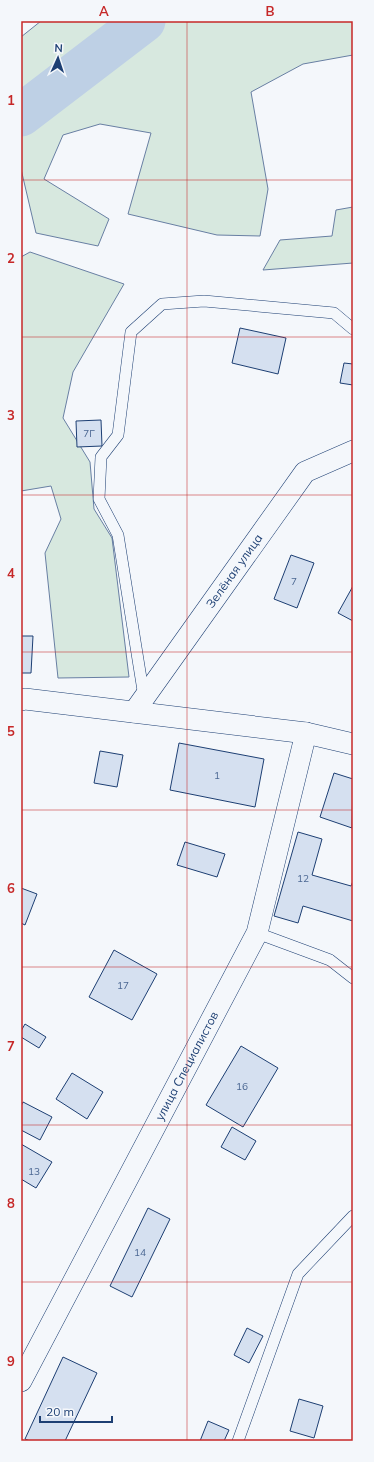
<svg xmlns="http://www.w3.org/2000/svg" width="374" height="1462" viewBox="0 0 374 1462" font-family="Mulish,sans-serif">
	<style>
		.green { fill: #d7e8df; stroke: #687fa3 }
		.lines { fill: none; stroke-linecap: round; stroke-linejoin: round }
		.river { stroke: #bed0e5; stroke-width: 43 }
		.building { fill: #d5e0f0; stroke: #1d3f73 }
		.service-casing { stroke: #1d3f73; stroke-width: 12 }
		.minor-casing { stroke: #1d3f73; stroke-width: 22 }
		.service { stroke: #f4f7fb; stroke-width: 11 }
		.minor { stroke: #f4f7fb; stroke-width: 21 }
		.grid { fill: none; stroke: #c62828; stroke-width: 1; stroke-opacity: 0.55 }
		.labels { text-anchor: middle; stroke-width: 3; stroke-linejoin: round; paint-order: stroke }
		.number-label { font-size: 10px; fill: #4b6792 }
		.street-label { font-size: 12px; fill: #1d3f73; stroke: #f4f7fb }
		.neatline { fill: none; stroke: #c62828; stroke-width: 1.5 }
		.grid-label { font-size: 13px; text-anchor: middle; font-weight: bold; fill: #c62828 }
	</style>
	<rect width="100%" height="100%" fill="#f4f7fb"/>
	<g class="green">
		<polygon points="41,21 353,21 353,55 303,64 251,92 268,189 260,236 217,235 128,214 151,133 100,124 63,135 44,179 109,219 98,246 36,233 21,169 21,37"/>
		<polygon points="353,207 353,263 263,270 280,240 332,236 336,210"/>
		<polygon points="30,252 124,284 73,372 63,418 90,462 94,509 112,538 129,677 58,678 45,553 61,519 51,486 21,491 21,257"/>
	</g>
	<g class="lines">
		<polyline class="river" points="21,115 144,21"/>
	</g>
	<g class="building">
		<polygon points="240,328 286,338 278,374 232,363"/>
		<polygon points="344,363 353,364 353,385 340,383"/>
		<polygon points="101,420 102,446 77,447 76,421"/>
		<polygon points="291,555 314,563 297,608 274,599"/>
		<polygon points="353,586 353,621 338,613"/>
		<polygon points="21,636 33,636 31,673 21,673"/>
		<polygon points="179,743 264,759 255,807 170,790"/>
		<polygon points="100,751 123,755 117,787 94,783"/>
		<polygon points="334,773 353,779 352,828 320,817"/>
		<polygon points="298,832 322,839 312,875 351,886 353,881 353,921 303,906 298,923 274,916"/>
		<polygon points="185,842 225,854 217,877 177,865"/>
		<polygon points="21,888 37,894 25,925 21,923"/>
		<polygon points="114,950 157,974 132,1020 89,997"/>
		<polygon points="25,1024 46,1037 39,1048 21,1037 21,1031"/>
		<polygon points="241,1046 278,1068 243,1127 206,1105"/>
		<polygon points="72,1073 103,1092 87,1119 56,1099"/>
		<polygon points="23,1102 52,1117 40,1140 21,1130 21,1106"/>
		<polygon points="232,1127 256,1141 245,1160 221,1147"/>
		<polygon points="21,1144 52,1162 36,1188 21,1179"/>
		<polygon points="148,1208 170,1219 132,1297 110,1286"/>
		<polygon points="247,1328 263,1336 249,1363 234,1355"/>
		<polygon points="63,1357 97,1373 65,1441 30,1441 25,1439"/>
		<polygon points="299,1399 323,1406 314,1438 290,1431"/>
		<polygon points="208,1421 229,1430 224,1441 200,1441"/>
	</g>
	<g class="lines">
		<g class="service-casing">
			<g id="service">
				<polyline points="144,697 118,535 99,499 101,457 118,435 131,332 162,304 204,301 334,313 353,329"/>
				<polyline points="257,933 330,960 353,978"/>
				<polyline points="238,1441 298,1274 353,1216"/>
			</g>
		</g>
		<g class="minor-casing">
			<g id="minor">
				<polyline points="21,700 25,699 306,733 353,744"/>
				<path id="s1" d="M 134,712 L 305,472 L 353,451"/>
				<path id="s2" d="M 21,1381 L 257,933 L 306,733"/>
			</g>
		</g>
		<use href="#service" class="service"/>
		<use href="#minor" class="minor"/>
	</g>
	<path class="grid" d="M 187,21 L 187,1441M 21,180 L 353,180M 21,337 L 353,337M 21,495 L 353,495M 21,652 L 353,652M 21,810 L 353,810M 21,967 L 353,967M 21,1125 L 353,1125M 21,1282 L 353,1282"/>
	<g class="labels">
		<g class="number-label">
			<text x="89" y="437">7Г</text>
			<text x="294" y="585">7</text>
			<text x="217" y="779">1</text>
			<text x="303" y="882">12</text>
			<text x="123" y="989">17</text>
			<text x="242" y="1090">16</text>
			<text x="34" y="1175">13</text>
			<text x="140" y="1256">14</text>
		</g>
		<g class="street-label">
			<text dy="4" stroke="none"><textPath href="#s1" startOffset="173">Зелёная улица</textPath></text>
			<text dy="4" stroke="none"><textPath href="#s2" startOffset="356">улица Специалистов</textPath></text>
		</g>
	</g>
	<rect width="374" height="1462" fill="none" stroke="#f4f7fb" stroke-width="44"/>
	<g transform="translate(58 58) rotate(3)" stroke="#f4f7fb" stroke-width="3" paint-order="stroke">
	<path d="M0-3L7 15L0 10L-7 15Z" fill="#1d3f73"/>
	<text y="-6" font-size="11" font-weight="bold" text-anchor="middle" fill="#1d3f73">N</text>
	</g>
	<path d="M40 1416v6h72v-6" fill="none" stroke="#1d3f73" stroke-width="2"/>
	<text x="46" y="1416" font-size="12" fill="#1d3f73" stroke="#f4f7fb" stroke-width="3" paint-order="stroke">20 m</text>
	<rect x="22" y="22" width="330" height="1418" class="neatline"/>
	<g class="grid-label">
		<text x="104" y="16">A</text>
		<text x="270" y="16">B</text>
		<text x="11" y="105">1</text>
		<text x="11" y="263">2</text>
		<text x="11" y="420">3</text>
		<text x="11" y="578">4</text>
		<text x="11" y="736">5</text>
		<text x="11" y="893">6</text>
		<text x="11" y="1051">7</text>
		<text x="11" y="1208">8</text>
		<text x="11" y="1366">9</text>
	</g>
</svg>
